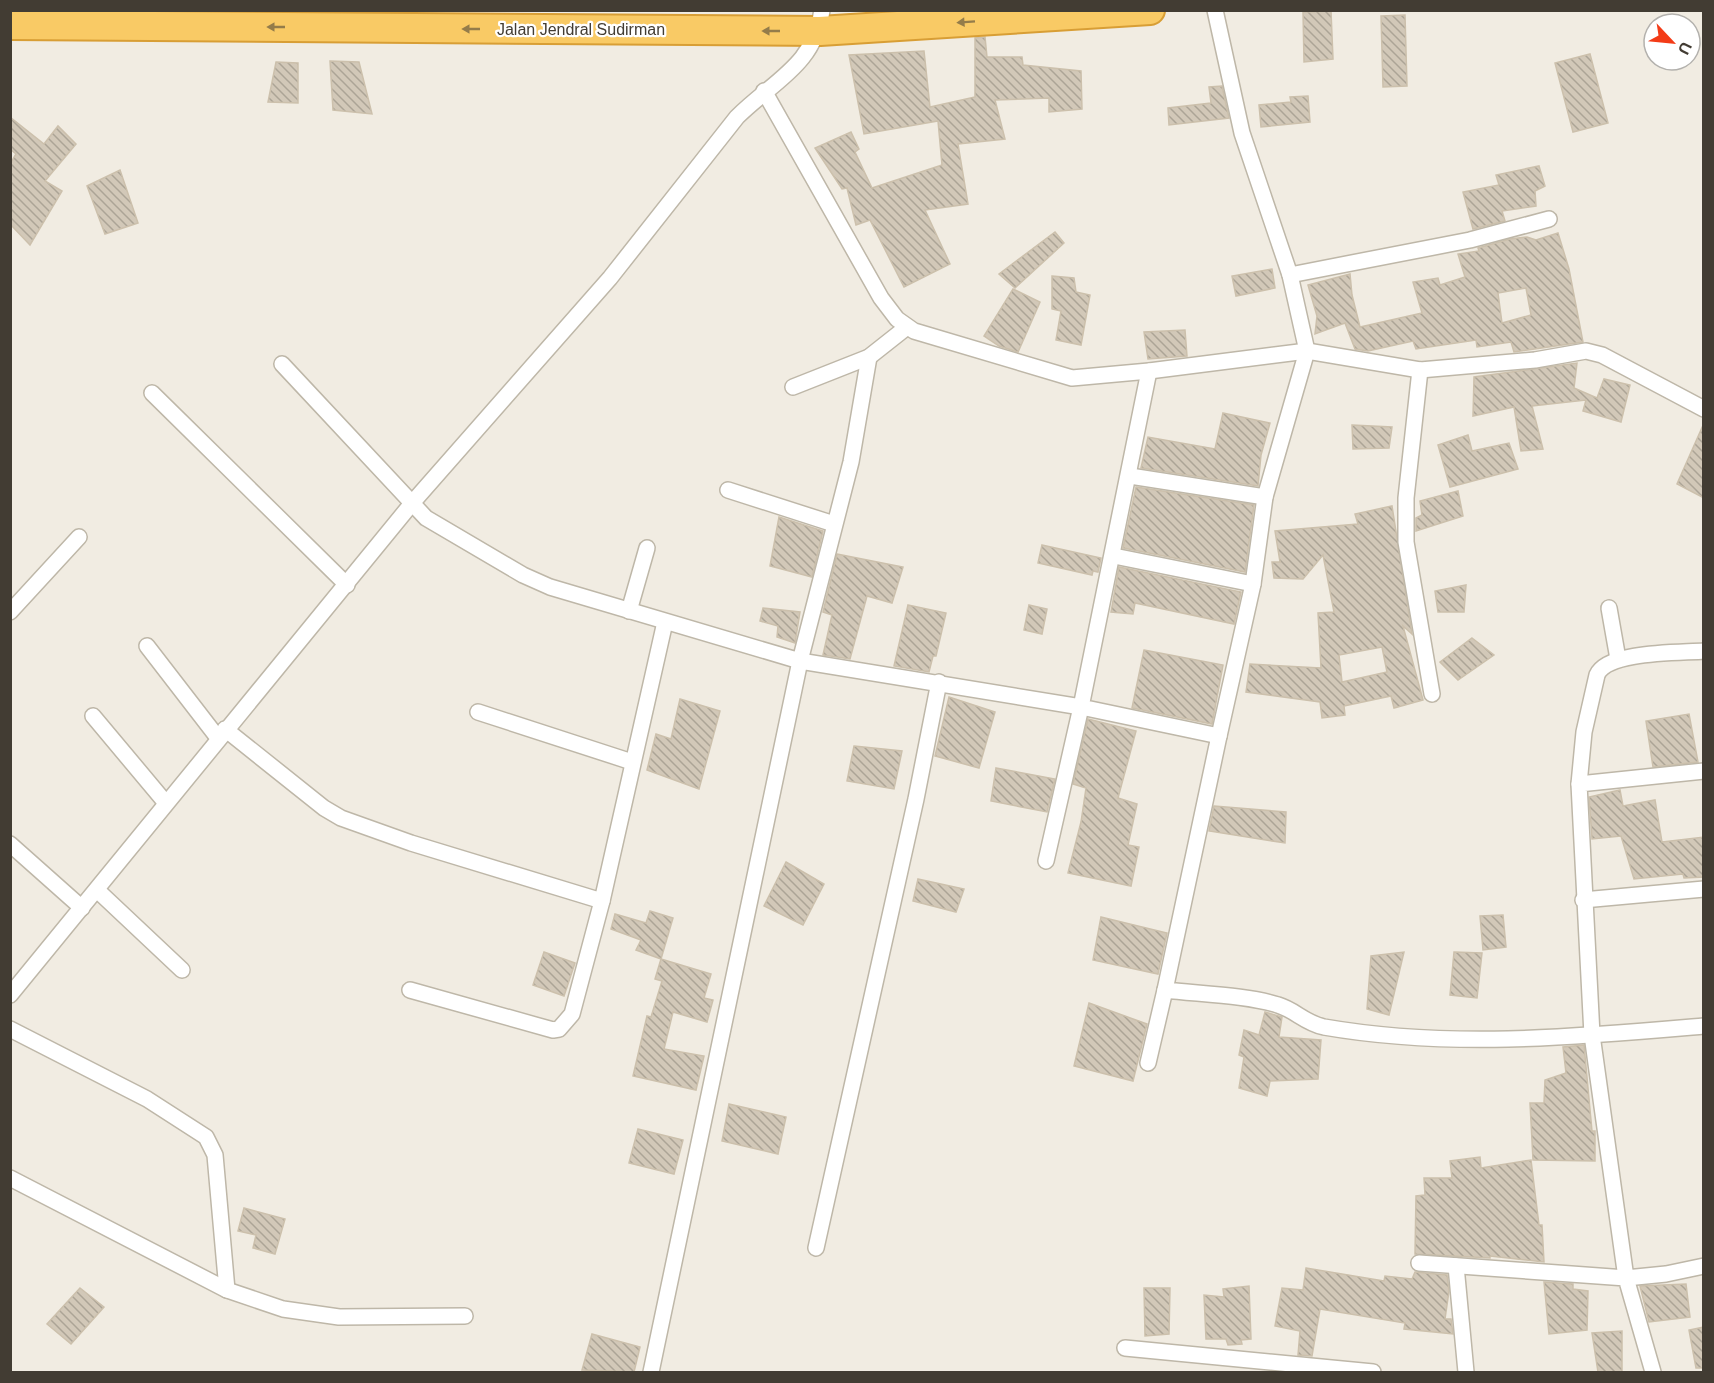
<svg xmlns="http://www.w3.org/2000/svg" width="1714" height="1383" viewBox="0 0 1714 1383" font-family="Helvetica,sans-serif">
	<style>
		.building { fill: url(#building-back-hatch); stroke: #ccc0ac; stroke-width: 1.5; fill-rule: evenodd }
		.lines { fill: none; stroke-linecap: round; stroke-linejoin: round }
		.street-casing { stroke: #beb7a8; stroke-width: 18 }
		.highway-casing { stroke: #d89e35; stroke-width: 32 }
		.street { stroke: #fff; stroke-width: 15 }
		.highway { stroke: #f9ca65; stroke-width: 28 }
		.oneway { fill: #947c4a }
		.labels { text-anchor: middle; stroke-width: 4.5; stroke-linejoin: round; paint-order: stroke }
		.street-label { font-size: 16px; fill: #423c33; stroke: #fff }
	</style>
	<defs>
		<pattern id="building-back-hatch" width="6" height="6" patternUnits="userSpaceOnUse" patternTransform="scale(1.5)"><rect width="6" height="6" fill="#d2c8b8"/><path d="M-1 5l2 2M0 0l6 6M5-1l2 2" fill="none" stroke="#aca496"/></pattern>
	</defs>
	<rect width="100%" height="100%" fill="#f1ece2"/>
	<g class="building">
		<polygon points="1331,11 1333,59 1304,62 1303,12"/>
		<polygon points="1405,15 1407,86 1383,87 1381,16"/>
		<polygon points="985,37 987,57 1022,57 1023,65 1081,71 1082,109 1049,112 1049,98 995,100 1005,139 958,144 968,204 925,210 950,264 904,287 870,220 856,225 847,188 842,189 815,148 851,132 859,149 855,152 872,188 942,165 938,121 864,134 849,55 924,51 930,107 975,97 975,38"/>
		<polygon points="1590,54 1608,123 1573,132 1555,63"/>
		<polygon points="330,61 359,62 372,114 333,110"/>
		<polygon points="276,62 298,63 298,103 268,102"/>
		<polygon points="1222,86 1229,118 1169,125 1168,108 1211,103 1209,87"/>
		<polygon points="1308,96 1310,122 1261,127 1259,105 1291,102 1290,97"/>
		<polygon points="10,117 44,144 58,126 76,144 45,181 62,191 30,245 10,224 10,164 16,154 10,149"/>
		<polygon points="1539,166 1545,186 1535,191 1536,206 1502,211 1505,221 1473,229 1463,192 1499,185 1496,175"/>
		<polygon points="120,170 138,223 105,234 87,186"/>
		<polygon points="1055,232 1064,243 1015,288 999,274"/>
		<path d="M 1558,233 L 1569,269 L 1583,342 L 1514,352 L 1511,342 L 1477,347 L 1476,340 L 1416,349 L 1413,341 L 1368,351 L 1355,349 L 1345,323 L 1315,334 L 1317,316 L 1308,285 L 1350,274 L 1352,295 L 1360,327 L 1422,313 L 1413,282 L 1438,278 L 1440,285 L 1465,277 L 1458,254 L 1479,251 L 1478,248 L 1510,239 L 1527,237 L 1536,240 ZM 1526,288 L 1531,315 L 1502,323 L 1498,293 Z"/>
		<polygon points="1272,269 1275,288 1236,296 1232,276"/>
		<polygon points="1052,276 1074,278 1076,292 1090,295 1081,345 1056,340 1061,311 1052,309"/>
		<polygon points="1013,289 1040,302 1018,352 999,346 984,336"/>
		<polygon points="1185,330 1187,356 1148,359 1144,332"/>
		<polygon points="1577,363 1574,388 1597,398 1604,379 1630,385 1621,422 1583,411 1586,400 1532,406 1543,449 1521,451 1514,407 1473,416 1474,377"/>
		<polygon points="1223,413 1270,423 1261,455 1258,486 1141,468 1148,437 1215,449"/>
		<polygon points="1704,423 1704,498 1677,484"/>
		<polygon points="1352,425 1392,427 1389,448 1353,449"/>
		<polygon points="1468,435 1472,451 1509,443 1518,469 1450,487 1438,445"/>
		<polygon points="1136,487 1254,505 1245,572 1123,548"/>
		<polygon points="1458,491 1463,516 1416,531 1416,518 1422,515 1420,501"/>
		<path d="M 1392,506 L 1412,634 L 1403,626 L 1423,700 L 1394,708 L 1391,696 L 1344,706 L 1345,715 L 1322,718 L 1320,702 L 1246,692 L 1250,664 L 1321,668 L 1318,613 L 1334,612 L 1323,555 L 1303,579 L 1274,578 L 1272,562 L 1280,562 L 1275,531 L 1358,524 L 1355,514 ZM 1382,647 L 1387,672 L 1342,682 L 1339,655 Z"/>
		<polygon points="779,517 823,531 812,577 770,566"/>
		<polygon points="1042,545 1101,558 1098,572 1093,571 1092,575 1038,563"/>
		<polygon points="837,554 903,567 892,603 867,596 850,659 823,655 832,615 823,612"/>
		<polygon points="1119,567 1241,592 1234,624 1135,603 1133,614 1111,612"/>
		<polygon points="1466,585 1464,612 1438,612 1435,591"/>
		<polygon points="908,605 946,613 936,656 933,656 929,672 894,666"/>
		<polygon points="1029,605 1047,609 1042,634 1024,630"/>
		<polygon points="763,608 800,612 795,643 777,637 778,626 760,621"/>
		<polygon points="1472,638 1494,655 1458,680 1440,662"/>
		<polygon points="1144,650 1223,665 1212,724 1132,708"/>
		<polygon points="949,697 995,712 979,768 935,756"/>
		<polygon points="680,699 720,711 699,789 647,770 656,734 671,739"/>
		<polygon points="1689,714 1698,762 1653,767 1646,721"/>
		<polygon points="1088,719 1136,731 1118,798 1137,804 1128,845 1139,847 1131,886 1068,873 1081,822 1086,788 1073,784"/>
		<polygon points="854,746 902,751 894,789 847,781"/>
		<polygon points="996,768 1055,779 1047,812 991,801"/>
		<polygon points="1620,790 1623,806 1655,800 1662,842 1704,837 1704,877 1684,878 1683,874 1634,879 1621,836 1592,839 1589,797"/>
		<polygon points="1214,806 1286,812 1285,843 1209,831"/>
		<polygon points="786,862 824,884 803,925 764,906"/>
		<polygon points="918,879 964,889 956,912 913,901"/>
		<polygon points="650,911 673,918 661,959 636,950 641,940 611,929 615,914 646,923"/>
		<polygon points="1503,915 1506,947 1483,950 1480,916"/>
		<polygon points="1101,917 1167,933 1158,974 1093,960"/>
		<polygon points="544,952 575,963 564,996 533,985"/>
		<polygon points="1404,952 1389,1015 1367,1009 1371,956"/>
		<polygon points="1454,952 1482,953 1477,998 1450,995"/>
		<polygon points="661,959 711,974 704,998 713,1000 707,1022 673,1012 664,1049 704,1056 696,1090 633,1076 647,1016 651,1017 662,981 655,979"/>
		<polygon points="1089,1003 1147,1024 1133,1081 1074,1066"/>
		<polygon points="1265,1012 1282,1017 1279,1037 1321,1040 1318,1079 1270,1081 1267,1096 1239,1088 1244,1057 1239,1055 1244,1030 1259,1035"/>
		<polygon points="1584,1045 1592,1131 1595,1131 1595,1161 1533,1160 1530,1103 1544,1103 1545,1080 1566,1073 1563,1047"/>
		<polygon points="729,1104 786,1117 778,1154 722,1141"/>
		<polygon points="638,1129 683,1140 674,1174 629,1163"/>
		<polygon points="1480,1157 1481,1168 1531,1160 1539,1225 1542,1225 1544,1262 1490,1256 1490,1258 1415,1254 1416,1196 1425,1195 1424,1178 1452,1178 1450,1161"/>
		<polygon points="244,1208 285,1219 275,1254 253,1248 256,1235 238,1231"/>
		<polygon points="1306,1268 1384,1281 1385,1276 1412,1279 1415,1272 1447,1275 1449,1291 1445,1319 1451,1319 1453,1334 1404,1329 1405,1323 1320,1309 1312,1356 1298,1355 1300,1331 1275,1326 1282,1288 1303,1290"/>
		<polygon points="1544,1282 1573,1284 1573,1289 1588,1291 1587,1330 1549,1334"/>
		<polygon points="1686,1284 1690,1317 1649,1322 1640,1286"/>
		<polygon points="1249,1286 1251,1339 1241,1340 1242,1344 1228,1345 1226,1339 1206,1339 1204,1295 1224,1297 1223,1289"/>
		<polygon points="80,1288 104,1307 71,1344 47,1324"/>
		<polygon points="1144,1288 1170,1288 1169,1334 1145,1336"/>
		<polygon points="1704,1327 1704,1368 1696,1368 1689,1330"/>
		<polygon points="1622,1331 1622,1372 1598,1372 1592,1333"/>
		<polygon points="592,1334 640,1347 634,1372 582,1370"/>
	</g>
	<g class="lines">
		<g class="street-casing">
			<g id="street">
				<polyline points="1215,10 1242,133 1290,275 1307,351 1265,497 1253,584 1219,736"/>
				<polyline points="764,91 881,298 897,319 914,331 1072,378 1149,371 1307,351 1420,370 1535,360 1586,351 1602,355 1704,409"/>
				<polyline points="1290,275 1470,240 1549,219"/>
				<polyline points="282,364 426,518 523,575 550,587 800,661 851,462 869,357"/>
				<polyline points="1420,370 1406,498 1406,542 1432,694"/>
				<path d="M 1149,371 L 1081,707 L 1219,736 L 1165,990 C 1198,994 1247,995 1278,1005 C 1295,1010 1305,1023 1324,1027 C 1451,1049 1577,1037 1704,1026"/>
				<polyline points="793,387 869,357 907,327"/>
				<polyline points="152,393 347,585"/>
				<polyline points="1130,476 1265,497"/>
				<polyline points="728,490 834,524"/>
				<polyline points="1114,556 1253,584"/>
				<polyline points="1609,608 1618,659"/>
				<polyline points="629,611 647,548"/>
				<polyline points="10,612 79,537"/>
				<polyline points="147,646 218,738"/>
				<polyline points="478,712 632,762"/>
				<polyline points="93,716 165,802"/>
				<polyline points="225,729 324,808 341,818 411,843 602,901 665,622"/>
				<polyline points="1704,771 1579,784 1592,1035 1626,1278 1666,1274 1704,1266"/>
				<path d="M 1579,784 L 1584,732 L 1597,675 C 1607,651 1680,653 1704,651"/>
				<polyline points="10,844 82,908"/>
				<polyline points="97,890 182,970"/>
				<polyline points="1583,900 1704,889"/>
				<polyline points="410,990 553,1030 559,1029 572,1014 602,901"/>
				<path d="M 10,995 L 413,502 L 610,278 L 737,117 C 773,81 815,65 822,10"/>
				<polyline points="10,1029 147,1099 206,1137 215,1155 227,1290"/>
				<polyline points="1148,1063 1165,990"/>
				<polyline points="10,1178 227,1290 283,1309 339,1317 465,1316"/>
				<polyline points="816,1248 916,799 939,682"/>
				<polyline points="1419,1263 1626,1278 1653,1372"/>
				<polyline points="1456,1266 1466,1372"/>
				<polyline points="1125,1348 1373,1372"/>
				<polyline points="651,1372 800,661 1081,707 1046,861"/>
			</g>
		</g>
		<g class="highway-casing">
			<polyline id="highway" points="10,25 820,31 1150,10"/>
		</g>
		<use href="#street" class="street"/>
		<use href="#highway" class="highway"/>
	</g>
	<defs><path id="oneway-solid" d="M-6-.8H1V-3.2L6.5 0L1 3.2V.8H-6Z" transform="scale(1.5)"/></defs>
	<g class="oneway">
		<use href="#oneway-solid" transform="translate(966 22) rotate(176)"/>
		<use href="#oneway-solid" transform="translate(276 27) rotate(-180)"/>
		<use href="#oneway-solid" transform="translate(471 29) rotate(-180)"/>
		<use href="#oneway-solid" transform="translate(771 31) rotate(-180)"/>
	</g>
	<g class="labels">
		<g class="street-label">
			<text x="581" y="35">Jalan Jendral Sudirman</text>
		</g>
	</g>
	<rect width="1714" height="1383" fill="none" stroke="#423c33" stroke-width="24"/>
	<g transform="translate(1672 42) rotate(116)"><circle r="28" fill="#ffffff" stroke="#b3b1ad" stroke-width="1.5"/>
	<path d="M0-4.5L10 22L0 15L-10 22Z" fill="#f33b17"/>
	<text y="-9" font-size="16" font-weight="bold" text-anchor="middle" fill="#423c33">U</text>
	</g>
</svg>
